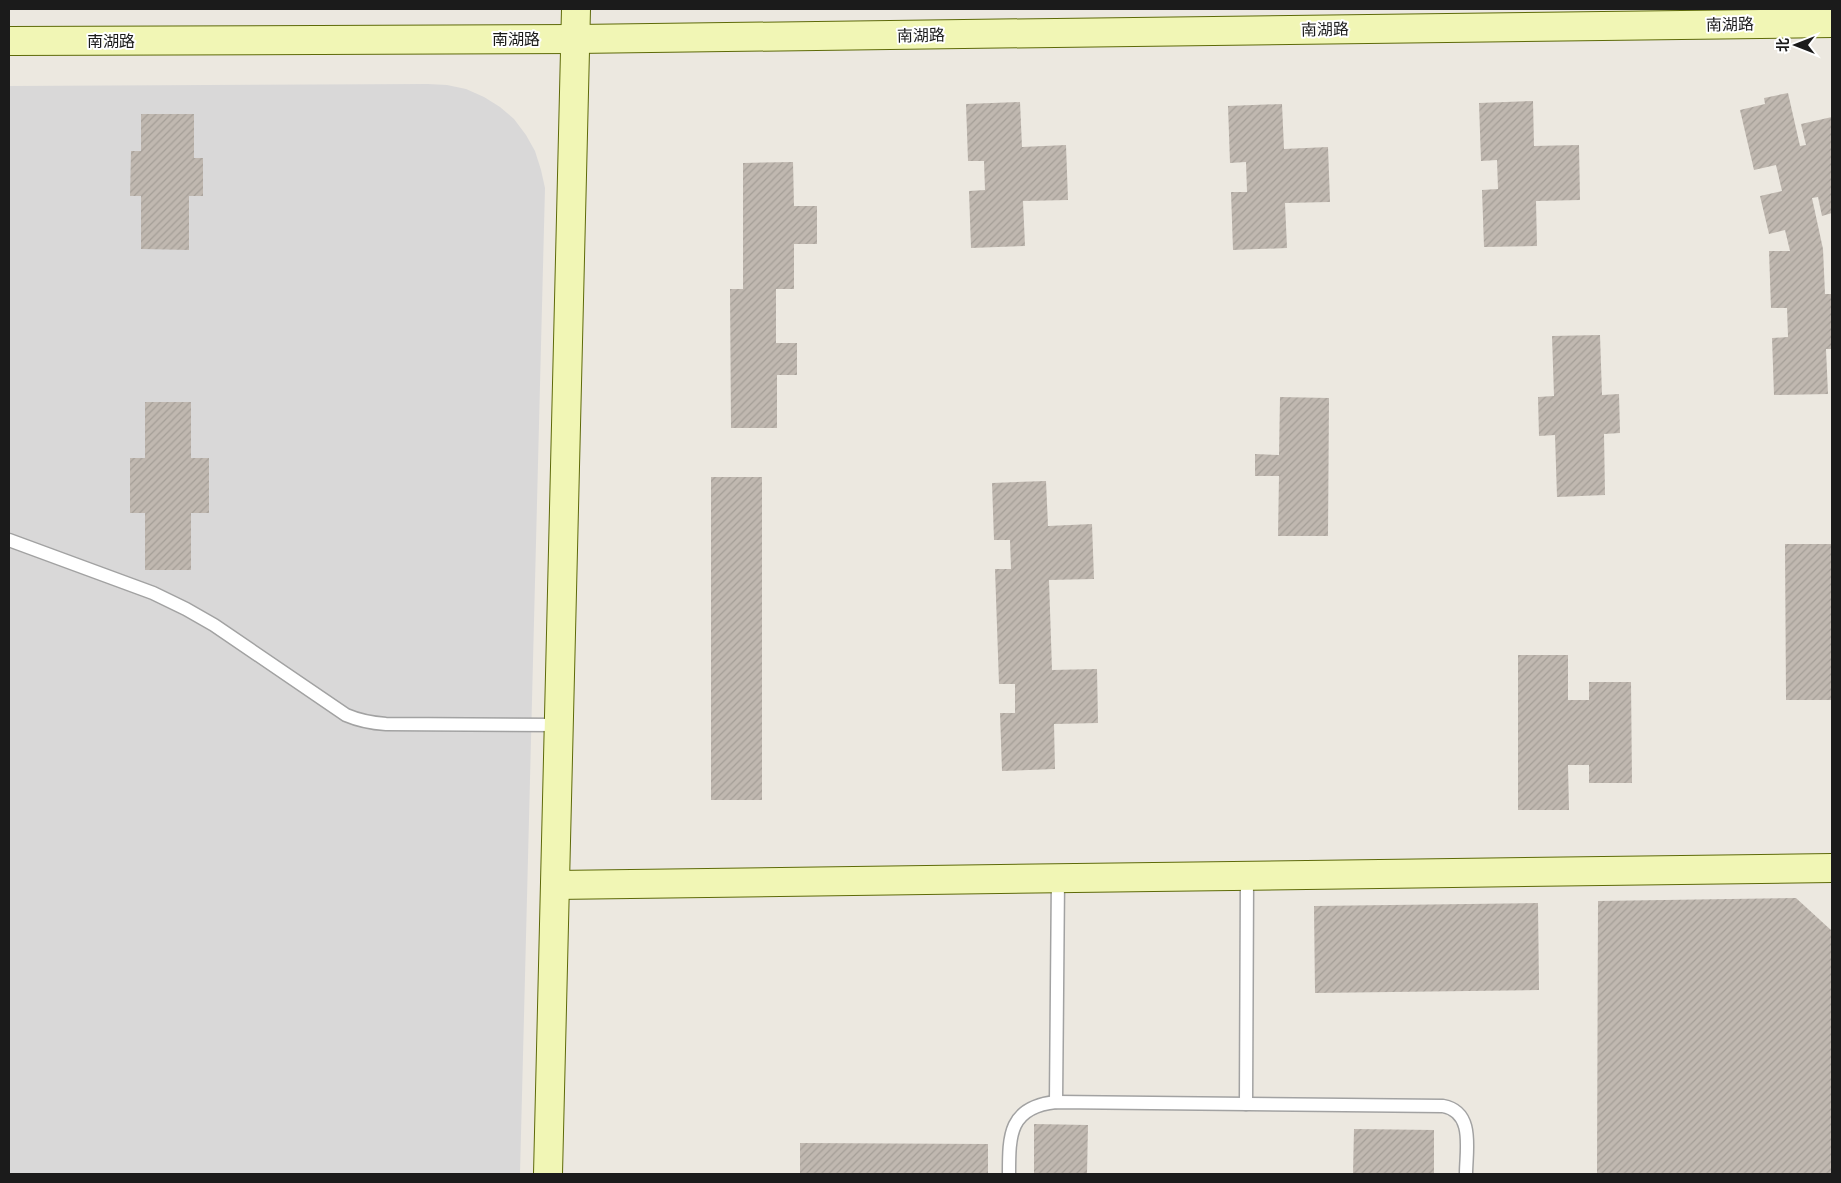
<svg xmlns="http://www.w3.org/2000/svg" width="1841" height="1183" viewBox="0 0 1841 1183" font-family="Overpass,'Noto Sans SC',sans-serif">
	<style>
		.residential { fill: #d9d8d8 }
		.building { fill: url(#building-hatch) }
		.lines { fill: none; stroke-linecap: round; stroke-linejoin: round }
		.lane-casing { stroke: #a2a2a2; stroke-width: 15 }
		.secondary-casing { stroke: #5e6a09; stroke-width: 30 }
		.lane { stroke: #fff; stroke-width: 12 }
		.secondary { stroke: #f1f6b5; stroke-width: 28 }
		.labels { text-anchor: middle; stroke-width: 4; stroke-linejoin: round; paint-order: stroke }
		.street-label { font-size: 16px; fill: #1b1b1b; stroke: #fff }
	</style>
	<defs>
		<pattern id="building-hatch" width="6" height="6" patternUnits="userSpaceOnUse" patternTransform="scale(1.25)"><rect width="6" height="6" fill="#c0b8b0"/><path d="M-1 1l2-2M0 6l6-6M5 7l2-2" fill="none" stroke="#a49e97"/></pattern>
	</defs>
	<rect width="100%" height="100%" fill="#ece8e0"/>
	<polygon class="residential" points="428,84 447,85 466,89 484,97 500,107 514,119 526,135 535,151 541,170 545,188 520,1174 9,1174 9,86"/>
	<g class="building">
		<polygon points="1788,93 1800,146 1806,145 1801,124 1832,117 1832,213 1822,216 1818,197 1812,198 1823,249 1825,294 1832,294 1832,349 1826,349 1828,394 1774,395 1772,338 1788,337 1787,308 1771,308 1769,251 1790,251 1785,230 1769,234 1760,196 1782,191 1776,165 1754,170 1740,110 1765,104 1764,98"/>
		<polygon points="1533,101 1534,146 1579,145 1580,200 1536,201 1537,246 1484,247 1482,190 1498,189 1497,160 1481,161 1479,103"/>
		<polygon points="1020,102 1022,147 1066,145 1068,200 1023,201 1025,246 971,248 969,191 985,190 984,161 968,161 966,104"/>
		<polygon points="1282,104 1284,149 1328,147 1330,202 1285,203 1287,248 1233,250 1231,192 1247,192 1246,162 1230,163 1228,106"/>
		<polygon points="141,114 194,114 194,158 203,158 203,196 189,196 189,250 141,249 141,196 130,196 131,151 141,151"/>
		<polygon points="793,162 794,206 817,206 817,244 794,244 794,289 776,289 776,343 797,343 797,375 777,375 777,428 731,428 730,289 743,289 743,163"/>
		<polygon points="1600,335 1602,395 1619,394 1620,433 1604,434 1605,495 1557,497 1555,435 1539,436 1538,397 1554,396 1552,336"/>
		<polygon points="1280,397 1329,398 1328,536 1278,536 1279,476 1255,476 1255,454 1279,455"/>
		<polygon points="145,402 191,402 191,458 209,458 209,513 191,513 191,570 145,570 145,513 130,513 130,458 145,458"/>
		<rect x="711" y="477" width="51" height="323"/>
		<polygon points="1046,481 1048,526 1092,524 1094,579 1049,580 1052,670 1097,669 1098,723 1054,724 1055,769 1002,771 1000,713 1015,713 1015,684 999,684 995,569 1011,569 1010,540 994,540 992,483"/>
		<polygon points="1785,544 1832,544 1832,700 1786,700"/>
		<polygon points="1518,655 1568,655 1568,700 1589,700 1589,682 1631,682 1632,783 1589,783 1589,765 1568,765 1569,810 1518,810"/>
		<polygon points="1796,898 1832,931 1832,1174 1597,1174 1598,901"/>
		<polygon points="1538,903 1539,990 1315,993 1314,906"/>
		<polygon points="1034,1124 1088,1125 1087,1174 1034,1174"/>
		<polygon points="1354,1129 1434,1130 1434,1174 1353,1174"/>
		<polygon points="800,1143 988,1144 988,1174 800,1174"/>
	</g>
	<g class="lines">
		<g class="lane-casing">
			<g id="lane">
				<path d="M 9,540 L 153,593 L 186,609 L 214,625 L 346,715 C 360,721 371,723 386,724 L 559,725"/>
				<polyline points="1056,1102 1058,878"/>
				<polyline points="1246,1104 1247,876"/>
				<path d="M 1009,1174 C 1009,1135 1009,1107 1056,1102 L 1443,1106 C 1475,1112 1466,1150 1466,1174"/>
			</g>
		</g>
		<g class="secondary-casing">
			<g id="secondary">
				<polyline points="9,41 576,39 1832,23"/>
				<polyline points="555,885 1832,868"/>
				<polyline points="548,1174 576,9"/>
			</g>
		</g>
		<use href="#lane" class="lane"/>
		<use href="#secondary" class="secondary"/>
	</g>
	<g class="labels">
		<g class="street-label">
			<text transform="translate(1730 24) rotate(-1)" y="6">南湖路</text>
			<text transform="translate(1325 29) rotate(-1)" y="6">南湖路</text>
			<text transform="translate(921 35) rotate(-1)" y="6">南湖路</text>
			<text x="516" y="45">南湖路</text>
			<text x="111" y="47">南湖路</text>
		</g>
	</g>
	<rect width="1841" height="1183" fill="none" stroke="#1b1b1b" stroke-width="20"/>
	<g transform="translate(1796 45) rotate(270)" stroke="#ffffff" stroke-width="4" paint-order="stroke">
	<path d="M0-4L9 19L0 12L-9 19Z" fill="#1b1b1b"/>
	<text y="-8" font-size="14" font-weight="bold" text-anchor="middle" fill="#1b1b1b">北</text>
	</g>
</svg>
